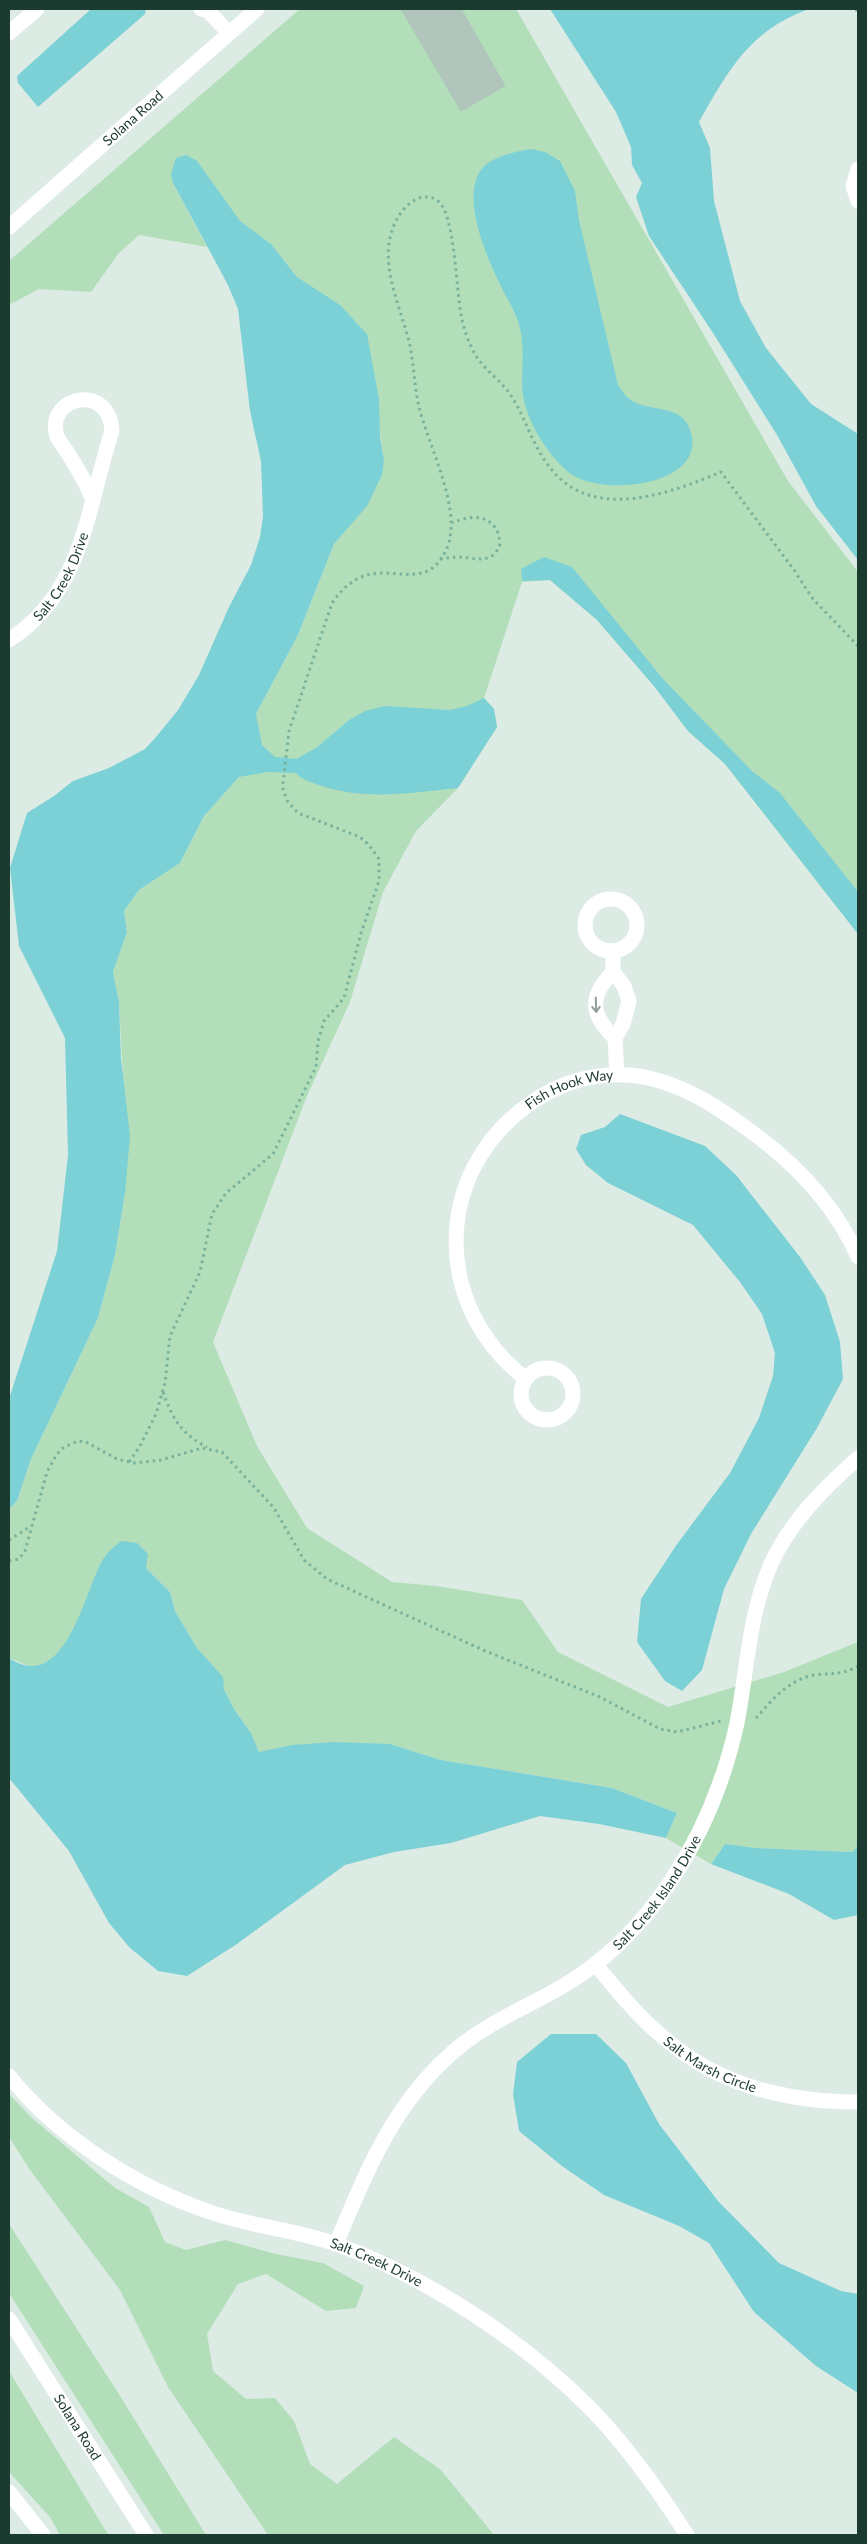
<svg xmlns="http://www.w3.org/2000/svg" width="867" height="2544" viewBox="0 0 867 2544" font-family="Lato,sans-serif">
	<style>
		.green { fill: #b2dfba }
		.water { fill: #7cd1d7 }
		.building { fill: #b1c5bc; stroke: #aec5b9 }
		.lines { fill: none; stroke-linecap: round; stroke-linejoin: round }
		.path { stroke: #78b29b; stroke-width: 3; stroke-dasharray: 2.5 4; stroke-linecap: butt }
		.minor { stroke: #fff; stroke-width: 15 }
		.oneway { stroke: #8e9d98 }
		.labels { text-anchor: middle; stroke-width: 4.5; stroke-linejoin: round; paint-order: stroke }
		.street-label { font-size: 14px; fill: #1c3b30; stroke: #edf7f1 }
	</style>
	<rect width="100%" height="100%" fill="#dcebe3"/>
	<g class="green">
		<polygon points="300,9 516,9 788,481 858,572 858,934 725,764 688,731 654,686 597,620 550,580 522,582 484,698 494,709 497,727 458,788 416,831 383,892 350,1002 307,1096 213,1342 257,1446 307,1528 392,1582 436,1586 522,1600 558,1652 668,1707 784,1672 858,1642 858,1845 854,1852 756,1848 725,1844 711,1864 666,1838 677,1813 612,1788 441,1760 390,1744 259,1752 251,1733 234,1709 224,1689 222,1677 197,1648 175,1611 170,1592 146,1568 73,1630 63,1649 48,1662 31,1667 9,1658 9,1509 17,1501 31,1459 98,1318 115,1255 125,1193 124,1095 119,1002 113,972 127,932 124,911 139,890 180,863 204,816 239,777 256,714 298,635 334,544 348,525 384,460 366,334 356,322 297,277 271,244 240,222 224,200 173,183 207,247 139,235 119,253 91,292 39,289 9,305 9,261"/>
		<polygon points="9,2094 32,2118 115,2188 149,2207 165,2242 186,2250 225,2240 276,2254 323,2263 364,2286 356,2308 326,2311 266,2274 238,2284 207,2334 213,2371 246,2399 275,2398 294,2421 310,2464 337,2484 394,2437 441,2470 494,2535 268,2535 168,2387 120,2290 30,2170 9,2137"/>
		<polygon points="9,2224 117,2391 206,2535 164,2535 9,2293"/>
		<polygon points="9,2371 104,2528 109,2535 60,2535 50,2517 9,2472"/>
	</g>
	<g class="water">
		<polygon points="91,9 146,9 145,14 38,107 18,83 17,76"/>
		<path d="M 550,9 L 809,9 C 750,30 728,71 699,122 L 710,148 L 714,201 L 740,301 L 766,348 L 811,404 L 858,434 L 858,560 L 816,506 L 777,435 L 713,333 L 649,236 L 636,197 L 642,183 L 632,165 L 631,147 L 616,112 Z"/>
		<path d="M 531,149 L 545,152 L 560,161 L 575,191 L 579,220 L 618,385 C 621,389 624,394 627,397 C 646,414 678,402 689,427 C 714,487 597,499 567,471 C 544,450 523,416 522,385 C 522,363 525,342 518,321 C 513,307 504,294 498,280 C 485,253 456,186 488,163 C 500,155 518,151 531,149 Z"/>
		<path d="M 186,155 L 197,161 L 240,221 L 271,244 L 297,277 L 340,305 L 367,334 L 379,399 L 380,436 L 384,460 L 382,475 L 367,506 L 334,544 L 298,635 L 256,714 L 262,745 L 275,757 L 296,759 L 316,748 L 349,720 L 365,711 L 385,706 L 450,710 L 467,706 L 484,698 L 494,709 L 497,727 L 458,788 C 410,793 365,801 319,785 C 310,782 302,780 296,773 L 268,772 L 239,777 L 204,816 L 180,863 L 139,890 L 124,911 L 127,932 L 113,972 L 119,1002 L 121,1058 L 130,1136 L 125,1193 L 115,1255 L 98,1318 L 31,1459 L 17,1501 L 9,1509 L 9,1399 L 57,1251 L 68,1155 L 65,1038 L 19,946 L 10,868 L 27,813 L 54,796 L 73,781 L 109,768 L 145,749 L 156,737 L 178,710 L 199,675 L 229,607 L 251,565 L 260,537 L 263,516 L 261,461 L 250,411 L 238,309 L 228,285 L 173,183 L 171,174 L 176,158 Z"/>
		<polygon points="544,557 572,567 663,679 752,771 780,793 858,892 858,934 725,764 688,731 654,686 597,620 550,580 522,581 521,569"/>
		<polygon points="620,1114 705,1146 736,1175 800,1257 825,1295 840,1342 843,1379 817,1428 751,1534 724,1589 702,1670 682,1691 665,1681 637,1642 641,1599 675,1547 730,1473 759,1418 773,1376 775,1353 762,1314 740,1282 693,1225 608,1183 586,1165 576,1149 581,1135 605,1127"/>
		<path d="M 121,1541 L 137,1543 L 148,1554 L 146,1568 L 170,1592 L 175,1611 L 197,1648 L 223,1677 L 224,1689 L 234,1709 L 251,1733 L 259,1752 L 292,1745 L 334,1742 L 390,1744 L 441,1760 L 612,1788 L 677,1813 L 666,1838 L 599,1824 L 540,1816 L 451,1843 L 394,1852 L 345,1865 L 237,1944 L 187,1976 L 158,1971 L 129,1947 L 109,1923 L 69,1851 L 9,1778 L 9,1658 C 65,1695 84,1593 102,1561 C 107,1552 114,1547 121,1541 Z"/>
		<polygon points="725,1844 756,1848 853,1852 858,1845 858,1915 834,1920 789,1894 711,1864"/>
		<polygon points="551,2034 596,2034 626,2063 659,2124 718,2201 779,2263 841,2291 858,2294 858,2393 816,2366 754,2312 709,2243 679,2226 604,2195 562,2166 519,2131 513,2094 517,2062"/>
	</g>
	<polygon class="building" points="401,9 461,9 505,86 461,111"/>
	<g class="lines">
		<g class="path">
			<polyline points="856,9 858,14"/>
			<path d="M 440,559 C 447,558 453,557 460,557 C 476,558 493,565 500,544 C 498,515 474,513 452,523"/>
			<path d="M 163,1392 C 172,1418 182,1435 207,1447"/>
			<path d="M 129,1462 L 140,1446 L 156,1414 L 165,1383 L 170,1336 L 200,1272 L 212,1214 L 226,1193 L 273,1154 L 316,1067 L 318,1041 L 324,1021 L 344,998 L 361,933 L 379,881 L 379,859 L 369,845 L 360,837 L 298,813 L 288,802 L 283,790 L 283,783 L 289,731 L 332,603 C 342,589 354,577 372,574 C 400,569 430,588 447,548 C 463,510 428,445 419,407 C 414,385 414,363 409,341 C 398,299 372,250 403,210 C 412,199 426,192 438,201 C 455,214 456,290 461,314 C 463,328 469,344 476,356 C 485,370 501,381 510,394 C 526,418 533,448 552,470 C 594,522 671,493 721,472 L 794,570 L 813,599 L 858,646"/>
			<polyline points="9,1540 31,1526"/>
			<polyline points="9,1561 19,1559 25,1551 47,1472 57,1454 64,1447 78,1441 86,1442 117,1459 134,1463 161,1460 202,1448 222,1452 274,1508 304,1560 327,1579 483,1650 600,1697 660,1729 677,1732 721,1721"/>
			<path d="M 756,1718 C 772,1700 788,1680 814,1675 C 830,1673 844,1675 858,1666"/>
		</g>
		<g class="minor">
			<polyline points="201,9 208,11 229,33"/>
			<polyline points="9,33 37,9"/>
			<polyline points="858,169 853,186 858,201"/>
			<path id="s1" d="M 9,227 L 257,9"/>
			<path id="s2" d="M 9,640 C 84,592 87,507 112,431 C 109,383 49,396 56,432 C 57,440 63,445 67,452 C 77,467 86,483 93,500"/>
			<circle cx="611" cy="925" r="26"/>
			<polyline points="613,951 613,972 624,986 629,1001 623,1024 615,1038"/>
			<path d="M 613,972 C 589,996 590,1015 615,1038"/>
			<polyline points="615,1038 617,1075"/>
			<circle cx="547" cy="1394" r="26"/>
			<path id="s3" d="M 526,1379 C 433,1308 432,1174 528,1105 C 560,1081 599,1071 638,1076 C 680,1082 716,1106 749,1130 C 796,1164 835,1204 858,1257"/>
			<path id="s4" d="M 595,1964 C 617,1990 637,2016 663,2037 C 717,2085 788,2102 858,2102"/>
			<path id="s5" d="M 9,2076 C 59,2138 137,2188 213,2213 C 254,2227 296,2230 336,2244 C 427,2277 522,2340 590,2408 C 627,2446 659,2491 687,2535"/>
			<path id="s6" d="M 336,2244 C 368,2168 396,2096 464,2043 C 493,2021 526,2007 558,1989 C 604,1963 642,1925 671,1881 C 702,1834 725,1778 737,1723 C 748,1667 748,1617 771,1564 C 790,1522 824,1488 858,1458"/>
			<path id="s7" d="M 9,2319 L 146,2535"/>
			<polyline points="9,2492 43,2535"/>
		</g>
	</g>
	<defs><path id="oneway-shaft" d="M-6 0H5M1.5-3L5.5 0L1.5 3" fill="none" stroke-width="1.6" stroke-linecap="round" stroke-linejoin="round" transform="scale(1.25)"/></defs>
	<use class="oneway" href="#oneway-shaft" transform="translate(596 1005) rotate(88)"/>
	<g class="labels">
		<g class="street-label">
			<text dy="5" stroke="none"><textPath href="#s1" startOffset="165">Solana Road</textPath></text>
			<text dy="5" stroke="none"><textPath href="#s2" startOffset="84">Salt Creek Drive</textPath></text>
			<text dy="5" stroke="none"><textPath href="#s3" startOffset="365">Fish Hook Way</textPath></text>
			<text dy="5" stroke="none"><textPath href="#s6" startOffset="490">Salt Creek Island Drive</textPath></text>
			<text dy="5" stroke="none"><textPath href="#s4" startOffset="155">Salt Marsh Circle</textPath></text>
			<text dy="5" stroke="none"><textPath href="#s5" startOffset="420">Salt Creek Drive</textPath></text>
			<text dy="5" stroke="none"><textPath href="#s7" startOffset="128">Solana Road</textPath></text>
		</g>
	</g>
	<rect width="867" height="2544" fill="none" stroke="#1c3b30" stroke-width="20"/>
</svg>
